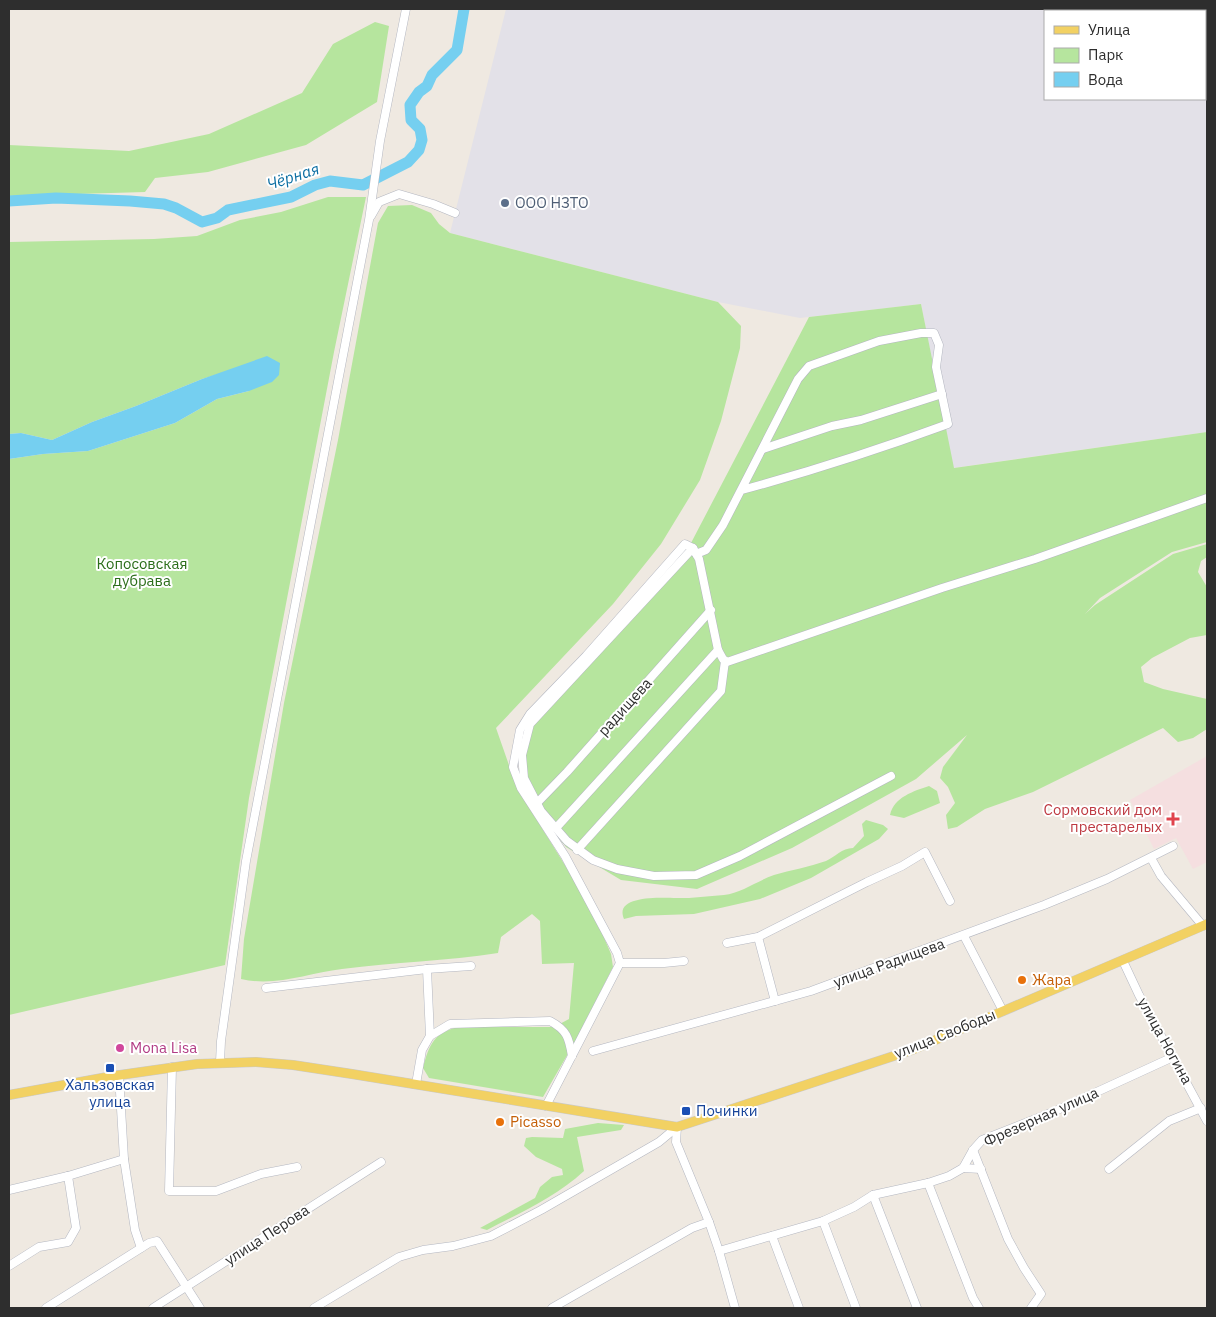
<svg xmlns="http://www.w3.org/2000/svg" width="1216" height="1317" viewBox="0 0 1216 1317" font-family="'IBM Plex Sans',sans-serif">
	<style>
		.industrial { fill: #e3e1e8; fill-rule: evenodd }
		.medical { fill: #f5dfe0 }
		.green { fill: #b6e59e }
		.water { fill: #75cff0 }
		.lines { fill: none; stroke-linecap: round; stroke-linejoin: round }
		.river { stroke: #75cff0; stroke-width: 11 }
		.minor-casing { stroke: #b4b7c1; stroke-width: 9 }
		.major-casing { stroke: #c9c9c9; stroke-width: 10 }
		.minor { stroke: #fff; stroke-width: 8 }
		.major { stroke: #f2d163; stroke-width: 9 }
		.service-dot { fill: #5c6f8a; stroke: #fff; stroke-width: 2 }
		.health-dot { fill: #e0444e; stroke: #fff; stroke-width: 2 }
		.food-dot { fill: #e8710a; stroke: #fff; stroke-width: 2 }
		.hotel-dot { fill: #d1479c; stroke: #fff; stroke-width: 2 }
		.transit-dot { fill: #1a4fb4; stroke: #fff; stroke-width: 2 }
		.labels { text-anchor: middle; stroke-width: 4; stroke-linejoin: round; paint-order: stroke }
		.service-label { font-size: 15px; fill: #4e5e75; stroke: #fff; text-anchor: start }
		.park-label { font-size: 15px; fill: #2c6e1b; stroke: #fff }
		.street-label { font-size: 15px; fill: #2e2e2e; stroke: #fff }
		.health-label { font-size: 15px; fill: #be3a42; stroke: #fff; text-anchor: end }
		.food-label { font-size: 15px; fill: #c56008; stroke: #fff; text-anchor: start }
		.hotel-label { font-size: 15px; fill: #b23c85; stroke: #fff; text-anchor: start }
		.transit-label { font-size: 15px; fill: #164399; stroke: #fff }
		.water-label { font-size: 16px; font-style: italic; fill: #0d6fa3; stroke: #fff }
	</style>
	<rect width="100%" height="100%" fill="#efe9e1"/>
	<path class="industrial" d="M 506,9 L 1207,9 L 1207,432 L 953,468 L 921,304 L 800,318 L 718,302 L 450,233 ZM 1045,11 L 1205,11 L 1205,99 L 1045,99 Z"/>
	<polygon class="medical" points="1207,756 1207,862 1193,869 1176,838 1154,849 1130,800"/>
	<g class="green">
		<polygon points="375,22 389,26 377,102 306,145 208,172 155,178 145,192 9,196 9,145 129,151 209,134 302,93 333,44"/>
		<polygon points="328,197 366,197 334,352 249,798 225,965 9,1015 9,459 43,454 88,451 175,423 217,399 249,391 235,369 202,379 136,406 92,422 52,440 21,433 9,434 9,242 154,239 197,236 240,220 281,212"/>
		<path d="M 412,205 L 431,213 L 439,224 L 450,233 L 718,302 L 741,326 L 740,348 L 721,421 L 700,480 L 661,544 L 613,604 L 496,728 L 517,788 L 568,870 L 597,921 L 611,954 L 613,967 L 577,1038 L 543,1097 L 429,1078 L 423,1068 C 429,1045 434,1032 459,1027 L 554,1027 L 569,1019 L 574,963 L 542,964 L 540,921 L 532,914 L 501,937 L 498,953 C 447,961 394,962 342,969 C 308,973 276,987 241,979 L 244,939 L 284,703 L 338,440 L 378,223 L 388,206 Z"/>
		<polygon points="921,304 954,468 1207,432 1207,542 1172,552 1100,598 1085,614 1095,605 1173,554 1207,544 1207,557 1201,561 1198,572 1207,587 1207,635 1190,638 1152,658 1141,667 1144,682 1163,689 1207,699 1207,729 1193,738 1178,742 1163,728 1033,792 985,809 957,827 948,829 946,815 955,803 948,787 940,778 943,767 967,735 916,779 792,848 697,889 621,880 566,847 535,808 523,784 518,756 525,726 691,543 809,317"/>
		<path d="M 929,786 L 937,791 L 940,803 L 904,818 L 890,815 C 894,797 914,791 929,786 Z"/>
		<path d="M 866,820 L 883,825 L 888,829 L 879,839 L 811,878 L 760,899 L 694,914 L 636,916 L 624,919 C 612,891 676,899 689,898 C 701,897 712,896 724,895 C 741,893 757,881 774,875 C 791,870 809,867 826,861 C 835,857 842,848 853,848 L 864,836 L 862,824 Z"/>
		<path d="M 598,1123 L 624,1125 L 621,1130 L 577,1137 L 584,1171 C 556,1197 520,1213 487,1230 L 480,1228 L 535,1198 L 540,1187 L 552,1177 L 563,1175 L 562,1169 L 536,1157 L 524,1146 L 526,1138 L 532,1137 L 563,1138 L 565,1129 Z"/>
	</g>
	<polygon class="water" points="267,356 280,363 279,375 272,382 249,391 217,399 175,423 88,451 43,454 9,459 9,434 21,433 52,440 92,422 136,406 202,379"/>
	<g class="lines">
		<polyline class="river" points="9,201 56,198 130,201 164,204 176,208 202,222 217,218 228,210 291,197 315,185 330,181 363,185 408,162 419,150 422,140 420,129 411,120 410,105 419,92 427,86 432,75 457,50 464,9"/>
		<g class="minor-casing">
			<g id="minor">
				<polyline points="371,216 379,202 399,194 433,204 455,213"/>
				<polyline points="763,449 832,426 861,420 942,394"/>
				<polyline points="693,548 530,724 522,755 524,778 541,811 567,841 593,860 617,869 654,876 696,875 740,856 891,776"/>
				<path d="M 696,554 L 706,550 L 723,525 L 798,379 L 809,366 L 879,341 L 921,333 L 934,333 L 939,345 L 936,367 L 948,424 C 880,449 812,471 742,490"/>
				<polyline points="537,803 567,772 711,610"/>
				<polyline points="556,828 718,650"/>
				<polyline points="577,850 721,691 725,661"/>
				<polyline points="1151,858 1161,876 1203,926"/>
				<polyline points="964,936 1003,1011"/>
				<polyline points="758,937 775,1001"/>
				<polyline points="727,943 758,937 867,882 902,866 925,852 950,901"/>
				<polyline points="1123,961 1139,995 1207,1121"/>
				<polyline points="620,963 664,963 684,961"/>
				<polyline points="266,988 427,969 471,966"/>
				<path d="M 430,1036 L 450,1024 L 550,1021 C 567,1030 569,1038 572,1056"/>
				<polyline points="593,1051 811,991 1044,905 1107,879 1173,846"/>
				<polyline points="220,1062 221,1041 246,861 369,220 380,141 406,9"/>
				<polyline points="172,1067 169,1191 216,1191 261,1174 297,1167"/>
				<polyline points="119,1075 124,1159 135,1230 141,1248"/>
				<polyline points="416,1084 422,1050 430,1036 427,969"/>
				<polyline points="546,1106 620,963 617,953 565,856 521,788 513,767 520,730 530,714 586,656 685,544 693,548 699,559 718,650 723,659 727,662 942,588 1035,559 1207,498"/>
				<polyline points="677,1127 676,1142 709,1222 719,1251 735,1308"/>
				<polyline points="973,1150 1008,1239 1024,1268 1041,1294 1031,1308"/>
				<polyline points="963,1168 981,1169"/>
				<polyline points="1109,1169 1169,1121 1201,1108"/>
				<polyline points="928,1183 973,1298 979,1308"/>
				<polyline points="9,1190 68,1176 124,1159"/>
				<polyline points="873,1195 917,1308"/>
				<polyline points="823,1221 856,1308"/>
				<polyline points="772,1236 799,1308"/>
				<polyline points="719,1251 823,1221 854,1207 873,1195 928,1183 949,1176 963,1168 973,1150 982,1140 1053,1112 1173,1057"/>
				<polyline points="9,1266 39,1247 68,1242 76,1228 68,1176"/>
				<polyline points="46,1308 149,1243 157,1241 200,1308"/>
				<polyline points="153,1308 381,1162"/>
				<polyline points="314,1308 399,1257 423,1250 453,1246 491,1236 541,1210 659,1142 677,1127"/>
				<polyline points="552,1308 692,1228 709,1222"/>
			</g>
		</g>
		<g class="major-casing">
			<polyline id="major" points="9,1095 113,1076 197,1064 256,1062 293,1065 352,1074 677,1127 912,1050 1207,924"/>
		</g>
		<use href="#minor" class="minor"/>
		<use href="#major" class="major"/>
	</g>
	<circle class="service-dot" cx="505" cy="203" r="5"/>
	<path class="health-dot" d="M1170.5 811.5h5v5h5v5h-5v5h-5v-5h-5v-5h5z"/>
	<g class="food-dot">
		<circle cx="1022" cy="980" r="5"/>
		<circle cx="500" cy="1122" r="5"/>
	</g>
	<circle class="hotel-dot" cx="120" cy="1048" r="5"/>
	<g class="transit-dot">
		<rect x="105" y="1063" width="10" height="10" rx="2.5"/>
		<rect x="681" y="1106" width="10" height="10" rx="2.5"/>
	</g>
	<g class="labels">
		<g class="service-label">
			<text x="515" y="208">ООО НЗТО</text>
		</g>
		<g class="park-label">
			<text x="142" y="569">Копосовская<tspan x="142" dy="17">дубрава</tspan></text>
		</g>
		<g class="street-label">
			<text transform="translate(625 707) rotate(-48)" y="5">радищева</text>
			<text transform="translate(889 963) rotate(-20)" y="5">улица Радищева</text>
			<text transform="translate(945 1034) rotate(-22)" y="5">улица Свободы</text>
			<text transform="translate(1165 1041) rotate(61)" y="5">улица Ногина</text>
			<text transform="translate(1041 1117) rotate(-24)" y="5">Фрезерная улица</text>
			<text transform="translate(267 1235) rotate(-33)" y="5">улица Перова</text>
		</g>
		<g class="health-label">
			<text x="1162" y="815">Сормовский дом<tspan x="1162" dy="17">престарелых</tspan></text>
		</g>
		<g class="food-label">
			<text x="1032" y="985">Жара</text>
			<text x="510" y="1127">Picasso</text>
		</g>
		<g class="hotel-label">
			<text x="130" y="1053">Mona Lisa</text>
		</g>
		<g class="transit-label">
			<text x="110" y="1090">Хальзовская<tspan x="110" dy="17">улица</tspan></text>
			<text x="696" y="1116" text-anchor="start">Починки</text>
		</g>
		<g class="water-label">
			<text transform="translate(293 176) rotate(-18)" y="6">Чёрная</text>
		</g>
	</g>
	<rect width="1216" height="1317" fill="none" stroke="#2e2e2e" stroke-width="20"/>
	<rect x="1044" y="10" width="162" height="90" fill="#ffffff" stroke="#ababab"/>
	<rect x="1054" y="26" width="25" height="8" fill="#f2d163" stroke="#ababab"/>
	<text x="1088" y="35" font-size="15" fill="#2e2e2e">Улица</text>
	<rect x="1054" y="48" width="25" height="15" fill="#b6e59e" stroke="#ababab"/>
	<text x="1088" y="60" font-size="15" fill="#2e2e2e">Парк</text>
	<rect x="1054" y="72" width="25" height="15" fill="#75cff0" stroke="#ababab"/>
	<text x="1088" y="85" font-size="15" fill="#2e2e2e">Вода</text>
</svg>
